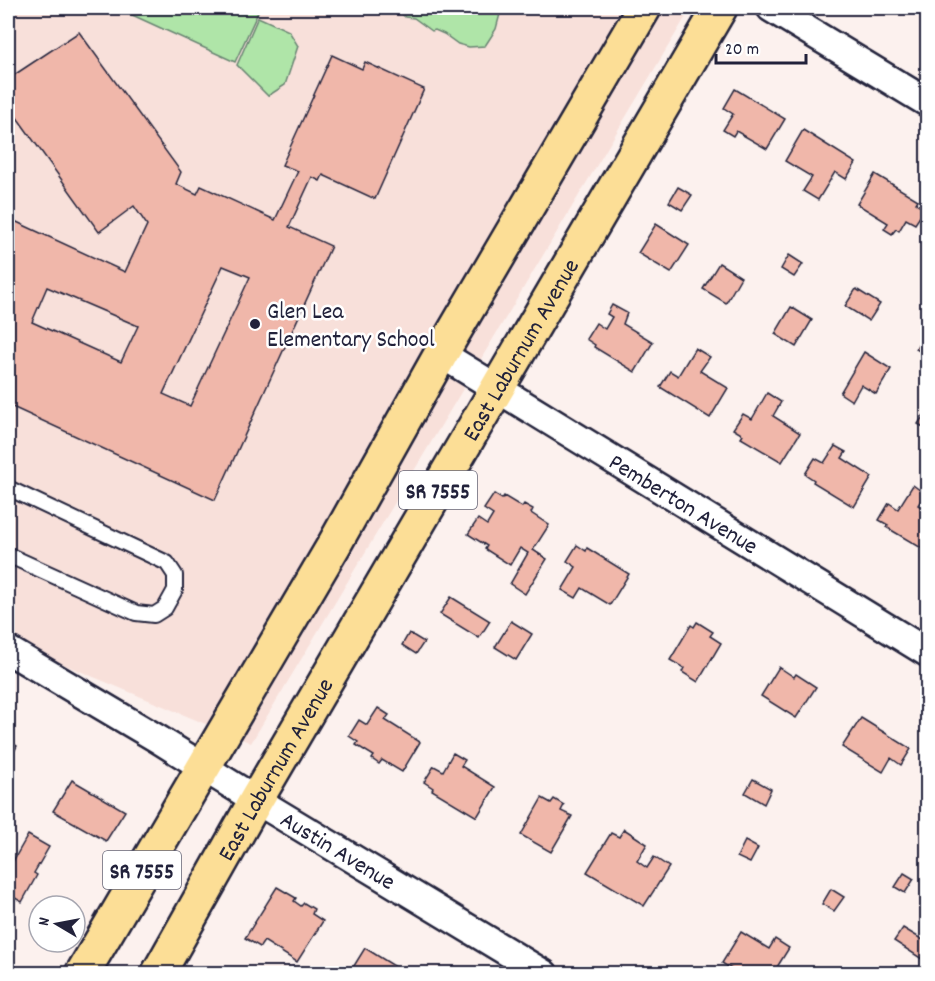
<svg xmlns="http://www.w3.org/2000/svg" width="935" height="981" viewBox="0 0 935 981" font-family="Dekko,sans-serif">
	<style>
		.built { fill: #f8e0da }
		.green { fill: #afe5a8; stroke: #688472; stroke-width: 1.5 }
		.building { fill: #f0b7aa; stroke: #22223b; stroke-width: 1.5; fill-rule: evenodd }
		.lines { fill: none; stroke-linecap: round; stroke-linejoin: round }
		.lane-casing { stroke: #22223b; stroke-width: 18 }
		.street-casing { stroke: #22223b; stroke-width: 32 }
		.primary-casing { stroke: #22223b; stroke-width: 38 }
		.lane { stroke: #fff; stroke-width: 14 }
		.street { stroke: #fff; stroke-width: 27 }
		.primary { stroke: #fcde96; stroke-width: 33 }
		.poi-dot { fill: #22223b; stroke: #fff; stroke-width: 2 }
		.labels { text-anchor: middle; stroke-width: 5; stroke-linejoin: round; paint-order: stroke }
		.shield { fill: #fff; stroke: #646476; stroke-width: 1.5 }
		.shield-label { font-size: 22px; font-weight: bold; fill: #22223b }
		.poi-label { font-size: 24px; fill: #22223b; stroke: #fff; text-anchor: start }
		.street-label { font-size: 24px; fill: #22223b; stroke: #fff }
	</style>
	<rect width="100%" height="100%" fill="#fcf1ee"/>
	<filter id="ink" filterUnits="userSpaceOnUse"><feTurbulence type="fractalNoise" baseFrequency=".0167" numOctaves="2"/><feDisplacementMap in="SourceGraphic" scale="12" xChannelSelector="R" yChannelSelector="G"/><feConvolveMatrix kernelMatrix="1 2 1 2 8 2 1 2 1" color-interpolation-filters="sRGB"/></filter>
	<g filter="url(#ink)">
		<polygon class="built" points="8,8 691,8 251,743 8,641"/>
		<g class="green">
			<polygon points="117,8 260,8 235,62"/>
			<polygon points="396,8 494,8 500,14 496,29 485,46 469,47 458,44 444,34 435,30 432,31 414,18 405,17"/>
			<polygon points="258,17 289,31 298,46 285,85 268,96 237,65"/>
		</g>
		<g class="building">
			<path d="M 79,32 L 181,172 L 176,184 L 197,194 L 201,186 L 275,220 L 298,171 L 282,165 L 332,55 L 362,69 L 365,62 L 424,89 L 375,199 L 323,175 L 320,181 L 312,177 L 289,227 L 331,246 L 215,500 L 8,405 L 8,218 L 125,272 L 147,225 L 134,206 L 99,232 L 8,105 L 8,79 ZM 223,266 L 250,277 L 190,406 L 163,394 ZM 47,287 L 138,326 L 121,362 L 32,322 Z"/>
			<polygon points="735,89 785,119 767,149 736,131 733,136 723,130 733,114 724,108"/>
			<polygon points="803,130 856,163 846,179 835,172 818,200 803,191 812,177 785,161"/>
			<polygon points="875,174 918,200 916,203 925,209 915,224 906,219 899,231 896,229 892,234 884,229 888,223 857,204"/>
			<polygon points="678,187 692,195 682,210 669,202"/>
			<polygon points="656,224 689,245 671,273 638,253"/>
			<polygon points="789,255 803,264 794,277 781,269"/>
			<polygon points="719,263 741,277 726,303 703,289"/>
			<polygon points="856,289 880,304 869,321 845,306"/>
			<polygon points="612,305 627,313 623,324 653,342 635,372 594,347 595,345 586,339 596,323 605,329 612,317 607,314"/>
			<polygon points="791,307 812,320 796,347 775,334"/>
			<polygon points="927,330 928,330 928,356 916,349"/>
			<polygon points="695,348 710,357 700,371 728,388 710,418 660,387 670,371 678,376"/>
			<polygon points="864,352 891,369 876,394 861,385 852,401 840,393"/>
			<polygon points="767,393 781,402 773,416 800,433 782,462 741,438 743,435 733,429 743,414 752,419"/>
			<polygon points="928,409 928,430 918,424"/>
			<polygon points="835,446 846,452 842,458 872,477 854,507 813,482 814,480 805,474 815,458 824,463"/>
			<polygon points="913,485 925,494 918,505 928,511 928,552 886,527 888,525 879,520 889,503 898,509"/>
			<polygon points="494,494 502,499 504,496 522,507 524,504 533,509 531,513 549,525 533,550 547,559 525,594 510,584 528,553 520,548 510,565 485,549 487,546 468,534 478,519 487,525 493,515 484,509"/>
			<polygon points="577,545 586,551 587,548 629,574 610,605 582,588 576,598 562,590 576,567 567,561"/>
			<polygon points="451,597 490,621 479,638 440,614"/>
			<polygon points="511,621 532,634 516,660 495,647"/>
			<polygon points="697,622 713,632 710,636 721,643 698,682 682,672 684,668 670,660 691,625 694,627"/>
			<polygon points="409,633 424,642 416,654 402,645"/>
			<polygon points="779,667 794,677 796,674 816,687 796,718 761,696"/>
			<polygon points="378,708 389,715 385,720 420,742 402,772 382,760 379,764 372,759 374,756 356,745 358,742 349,736 359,720 367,725"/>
			<polygon points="861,718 911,749 901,765 891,758 883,772 842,747"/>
			<polygon points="8,740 17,746 8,763"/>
			<polygon points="453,753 465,760 461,766 495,787 477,817 432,790 433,788 424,782 434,766 443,771"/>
			<polygon points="753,779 771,789 764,804 745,793"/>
			<polygon points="72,780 125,811 106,841 53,811"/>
			<polygon points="928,783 928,800 920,796"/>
			<polygon points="542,798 551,803 554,799 564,805 561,811 572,816 551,852 521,835"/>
			<polygon points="624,829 647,844 637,861 647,868 654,857 669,867 644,906 587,872 611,833 619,837"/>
			<polygon points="28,835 49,847 34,873 37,875 22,902 8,894 8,870"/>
			<polygon points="745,841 758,848 750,863 737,857"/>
			<polygon points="904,873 914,879 905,893 895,887"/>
			<polygon points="277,887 296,898 294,901 301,906 304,903 314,909 312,914 323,921 297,962 264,941 260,947 245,938"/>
			<polygon points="831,889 844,897 834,911 822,904"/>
			<polygon points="903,928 928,943 928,957 925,961 894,941"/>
			<polygon points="741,932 769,949 775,939 789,948 774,972 776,974 735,974 736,972 722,963"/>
			<polygon points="365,948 404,972 349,974"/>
		</g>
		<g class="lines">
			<g class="lane-casing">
				<polyline id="lane" points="8,488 167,563 175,575 175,590 165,608 154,615 136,613 8,555"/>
			</g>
			<g class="street-casing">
				<g id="street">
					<polyline points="771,8 928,103"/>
					<path id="s1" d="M 441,354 L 928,653"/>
					<path id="s2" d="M 8,650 L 158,739 L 256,800 L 544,974"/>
				</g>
			</g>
			<g class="primary-casing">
				<g id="primary">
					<polyline points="82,974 334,545 441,354 644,8"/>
					<path id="s3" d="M 158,974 L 256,800 L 720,8"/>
				</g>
			</g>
			<use href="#lane" class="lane"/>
			<use href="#street" class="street"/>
			<use href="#primary" class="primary"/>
		</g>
	</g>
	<circle class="poi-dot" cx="255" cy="324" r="6"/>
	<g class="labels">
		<g class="shield">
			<rect x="399" y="471" width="78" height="38" rx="4.5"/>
			<rect x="103" y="851" width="78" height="38" rx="4.5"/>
		</g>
		<g class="shield-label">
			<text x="438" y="498">SR 7555</text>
			<text x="142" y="878">SR 7555</text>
		</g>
		<g class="poi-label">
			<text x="267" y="318">Glen Lea<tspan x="267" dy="28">Elementary School</tspan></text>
		</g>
		<g class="street-label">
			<text dy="8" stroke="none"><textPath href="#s3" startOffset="722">East Laburnum Avenue</textPath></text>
			<text dy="8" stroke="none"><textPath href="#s1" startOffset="285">Pemberton Avenue</textPath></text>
			<text dy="8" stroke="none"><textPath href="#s3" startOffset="236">East Laburnum Avenue</textPath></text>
			<text dy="8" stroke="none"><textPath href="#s2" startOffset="386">Austin Avenue</textPath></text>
		</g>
	</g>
	<rect width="935" height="981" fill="none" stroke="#fff" stroke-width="30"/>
	<rect x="15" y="15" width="905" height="951" fill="none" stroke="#22223b" stroke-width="2" filter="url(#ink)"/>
	<g transform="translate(57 924) rotate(280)"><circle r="28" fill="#ffffff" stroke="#a7a7b1" stroke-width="1.5"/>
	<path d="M0-4.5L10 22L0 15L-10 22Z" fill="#22223b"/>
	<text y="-9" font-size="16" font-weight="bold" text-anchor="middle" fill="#22223b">N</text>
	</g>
	<path d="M716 54v9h90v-9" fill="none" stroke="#22223b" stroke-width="3"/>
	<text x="725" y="54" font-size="18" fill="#22223b" stroke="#ffffff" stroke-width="4.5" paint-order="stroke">20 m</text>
</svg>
